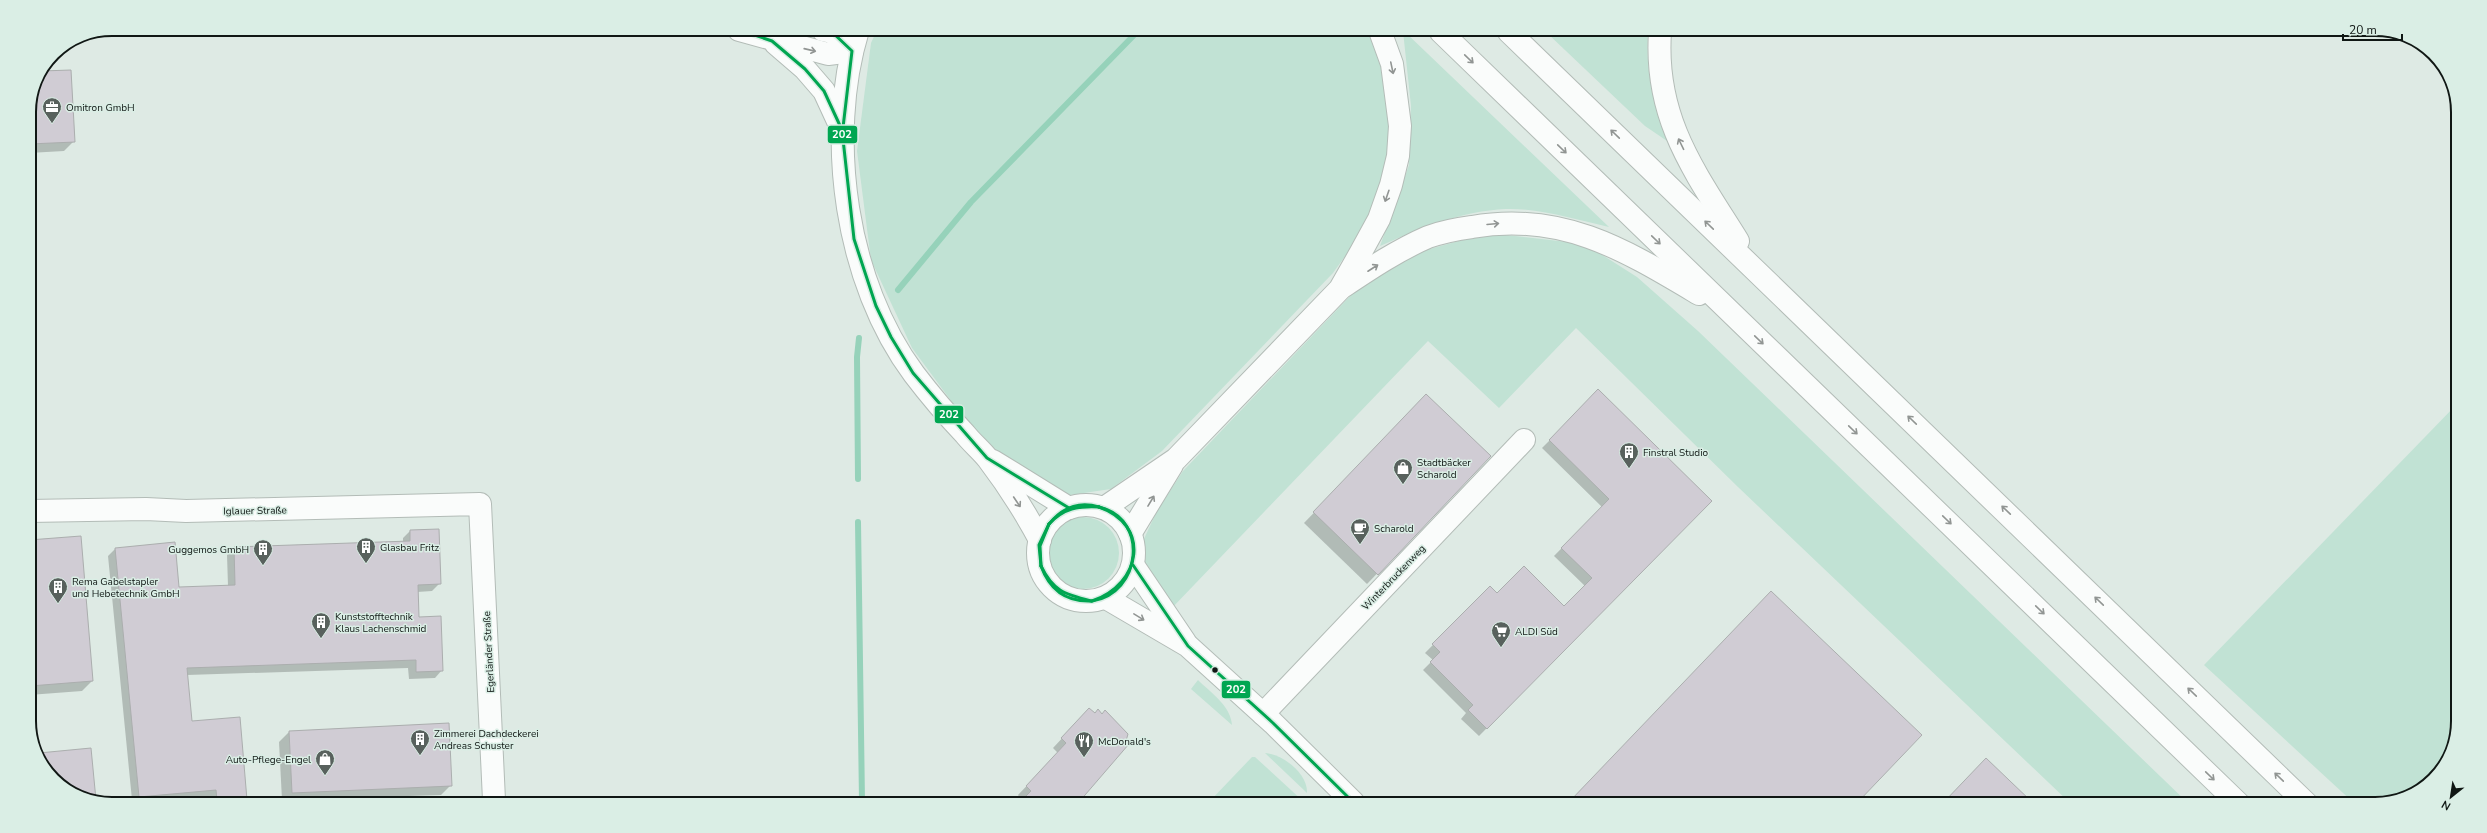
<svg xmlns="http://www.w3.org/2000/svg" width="2487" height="833" viewBox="0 0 2487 833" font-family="'Nunito Sans',sans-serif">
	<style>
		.green { fill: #c1e2d4 }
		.shadow { fill: #0003 }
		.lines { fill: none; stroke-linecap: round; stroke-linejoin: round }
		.stream { stroke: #96d2ba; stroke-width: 6 }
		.building { fill: #d0ccd4; stroke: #abaeae }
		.minor-casing { stroke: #b3bcb7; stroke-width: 24 }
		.major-casing { stroke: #b3bcb7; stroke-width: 24 }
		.highway-casing { stroke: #b3bcb7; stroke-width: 24 }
		.minor { stroke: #fafcfb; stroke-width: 22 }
		.major { stroke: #fafcfb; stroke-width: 22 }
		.highway { stroke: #fafcfb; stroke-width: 22 }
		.bus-1-casing { stroke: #daeee5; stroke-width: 6 }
		.bus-1 { stroke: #00a651; stroke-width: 3 }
		.oneway { stroke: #919593 }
		.bus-dot { fill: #101714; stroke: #daeee5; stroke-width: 1.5 }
		.labels { text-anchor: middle; stroke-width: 3; stroke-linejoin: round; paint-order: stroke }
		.poi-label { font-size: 10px; fill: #101714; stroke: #daeee5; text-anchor: start }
		.street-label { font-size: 10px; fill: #101714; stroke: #daeee5 }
		.rim { fill: none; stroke: #101714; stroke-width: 2 }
		.line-badge { stroke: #daeee5; stroke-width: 1.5 }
		.badge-label { font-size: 11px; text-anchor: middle; font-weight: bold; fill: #fff }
	</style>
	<rect width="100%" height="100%" fill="#deeae4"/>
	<g class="green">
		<polygon points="877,30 1371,31 1391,101 1388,159 1371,220 1333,273 1162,451 1111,489 1070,495 1015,468 966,421 912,348 871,260 857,151 871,43"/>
		<path d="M 1403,31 L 1404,31 L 1609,227 C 1576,220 1540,208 1506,209 C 1462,211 1421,228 1380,246 L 1409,165 L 1411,106 Z"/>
		<path d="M 1546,32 L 1648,32 C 1645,76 1655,103 1670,143 L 1645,126 Z"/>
		<polygon points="1488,233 1585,244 1637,277 1698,331 2189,804 2070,803 1738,487 1576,328 1499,408 1428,341 1171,609 1145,569 1142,543 1157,511 1183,471 1353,293 1415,253"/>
		<polygon points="2456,405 2454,747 2425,787 2375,804 2355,804 2204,665"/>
		<circle cx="1083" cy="553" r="36"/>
		<path d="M 1198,680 C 1211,693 1231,706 1232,725 L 1191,689 Z"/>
		<path d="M 1265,753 C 1283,754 1308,774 1307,793 Z"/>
		<polygon points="1252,757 1255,757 1304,802 1209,802"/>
	</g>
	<g class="shadow">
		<polygon points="29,107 74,141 64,151 29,153"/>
		<polygon points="1599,391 1711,501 1479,736 1461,719 1466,713 1423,670 1433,660 1425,653 1490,587 1497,594 1564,607 1585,586 1554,556 1602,507 1542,448"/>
		<polygon points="1417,406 1490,456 1367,584 1304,523"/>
		<polygon points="410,531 440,583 432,591 417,592 418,618 442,670 435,678 409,679 408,668 187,675 191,722 246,800 209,800 209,797 175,800 132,800 108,556 115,549 178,588 228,586 227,555 234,548 403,542 403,538"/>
		<polygon points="29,541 92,681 82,691 29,695"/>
		<polygon points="1763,600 1920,735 1856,803 1570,802"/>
		<polygon points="1080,719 1077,802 1022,801 1018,795 1058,753 1053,748"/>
		<polygon points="289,732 451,785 441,795 282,800 279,742"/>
		<polygon points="1986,760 2032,803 1944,803"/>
	</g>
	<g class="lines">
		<g class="stream">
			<polyline points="898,290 971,202 1138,31"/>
			<polyline points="858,479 857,357 859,338"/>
			<polyline points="858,522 862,801"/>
		</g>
	</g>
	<g class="building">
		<polygon points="71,70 75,142 29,144 29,107 35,80 41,71"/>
		<polygon points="1598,389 1712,501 1487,729 1468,710 1473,705 1430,662 1440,652 1432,644 1490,586 1497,593 1524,566 1564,606 1592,578 1561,548 1609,499 1549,440"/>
		<polygon points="1426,394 1491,456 1378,575 1313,512"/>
		<polygon points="439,529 441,584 418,585 419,617 441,616 443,671 416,672 416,660 187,668 192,721 240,717 247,800 217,800 216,790 139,797 115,548 175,542 179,587 235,585 234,547 410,541 410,530"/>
		<polygon points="81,536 93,681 30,686 29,540"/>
		<polygon points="1771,591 1922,735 1857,803 1569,802"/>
		<polygon points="1089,708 1095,713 1098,709 1102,714 1105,710 1128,734 1126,741 1129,744 1079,802 1021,801 1031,791 1026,786 1066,743 1061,738"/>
		<polygon points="449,723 452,786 292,793 289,731"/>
		<polygon points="91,748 96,800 86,800 46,772 39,753"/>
		<polygon points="1986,758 2033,803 1943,803"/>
	</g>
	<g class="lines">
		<g class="minor-casing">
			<g id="minor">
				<polyline points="29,511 146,509 186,511 480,504 494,800"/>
				<polyline points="1133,565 1185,642"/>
				<polyline points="1106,598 1188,646 1273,723 1353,802"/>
				<polyline points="1263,714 1524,440"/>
			</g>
		</g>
		<g class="major-casing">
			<g id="major">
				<polyline points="739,30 828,54 852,51"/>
				<polyline points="823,30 832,32 852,51"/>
				<path d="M 858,30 C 825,138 846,283 914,374 C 930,395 947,415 965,434 C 972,443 981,450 988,459 C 1007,484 1025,512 1040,540"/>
				<polyline points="776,44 805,69 824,91 842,130"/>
				<polyline points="993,461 1069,508"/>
				<circle cx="1086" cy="553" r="48"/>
			</g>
		</g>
		<g class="highway-casing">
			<g id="highway">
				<polyline points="1441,32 2239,804"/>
				<polyline points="1509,32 2307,804"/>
				<path d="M 1660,32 C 1654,119 1695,172 1738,241"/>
				<path d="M 1344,286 C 1371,268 1398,250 1428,237 C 1442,232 1457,229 1472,227 C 1562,211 1625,250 1699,294"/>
				<polyline points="1104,508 1176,459 1340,289 1361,252 1379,219 1391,185 1398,156 1400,126 1392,64 1380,31"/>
				<polyline points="1130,534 1172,465"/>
			</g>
		</g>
		<use href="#minor" class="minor"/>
		<use href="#major" class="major"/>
		<use href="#highway" class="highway"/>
		<g class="bus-1-casing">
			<g id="bus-1">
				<polyline points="740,30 772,41 805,69 824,91 842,130 854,239 876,306 891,337 913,373 987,458 1069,508"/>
				<polyline points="825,30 832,32 852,51 842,136"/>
				<path d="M 1049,524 C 1062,508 1079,501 1099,507"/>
				<path d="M 1049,524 C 1064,508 1078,506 1099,507"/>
				<polyline points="1133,565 1188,646 1273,723 1353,802"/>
				<path d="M 1041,566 C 1053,591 1064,594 1091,601"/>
				<path d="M 1041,566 C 1049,588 1065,602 1091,601"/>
				<polyline points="1041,566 1039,545 1049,524"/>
				<polyline points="1041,566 1040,546 1049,524"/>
				<path d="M 1092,601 C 1142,584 1151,525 1099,507"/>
				<path d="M 1092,601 C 1141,594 1150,519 1099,507"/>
			</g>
		</g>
		<use href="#bus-1" class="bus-1"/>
	</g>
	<defs><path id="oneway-shaft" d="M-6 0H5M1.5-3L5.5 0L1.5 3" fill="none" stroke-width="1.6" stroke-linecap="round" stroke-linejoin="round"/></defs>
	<g class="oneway">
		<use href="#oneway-shaft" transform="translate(810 50) rotate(13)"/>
		<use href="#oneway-shaft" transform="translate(1469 59) rotate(44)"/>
		<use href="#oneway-shaft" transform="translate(1392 68) rotate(78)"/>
		<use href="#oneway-shaft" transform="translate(1615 134) rotate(-136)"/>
		<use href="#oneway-shaft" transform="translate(1681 144) rotate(-116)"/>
		<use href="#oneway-shaft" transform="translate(1562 149) rotate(44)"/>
		<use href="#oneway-shaft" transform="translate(1387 196) rotate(109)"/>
		<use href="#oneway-shaft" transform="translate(1493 224) rotate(-5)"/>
		<use href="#oneway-shaft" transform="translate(1709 225) rotate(-136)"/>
		<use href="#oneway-shaft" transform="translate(1656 240) rotate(44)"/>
		<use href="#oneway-shaft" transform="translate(1373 268) rotate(-33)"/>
		<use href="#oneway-shaft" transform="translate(1759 340) rotate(44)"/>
		<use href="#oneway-shaft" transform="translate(1912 420) rotate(-136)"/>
		<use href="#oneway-shaft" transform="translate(1853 430) rotate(44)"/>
		<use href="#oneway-shaft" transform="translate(1151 501) rotate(-59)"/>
		<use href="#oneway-shaft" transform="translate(1017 502) rotate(56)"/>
		<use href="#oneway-shaft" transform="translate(2006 510) rotate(-136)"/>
		<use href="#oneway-shaft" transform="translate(1947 520) rotate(44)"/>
		<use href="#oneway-shaft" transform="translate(2099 601) rotate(-136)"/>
		<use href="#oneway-shaft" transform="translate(2040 610) rotate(44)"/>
		<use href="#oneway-shaft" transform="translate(1139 617) rotate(31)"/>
		<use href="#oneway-shaft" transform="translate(2192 692) rotate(-136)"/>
		<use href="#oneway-shaft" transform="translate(2210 776) rotate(44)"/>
		<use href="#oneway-shaft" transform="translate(2279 777) rotate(-136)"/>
	</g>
	<defs>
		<g id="office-pin" transform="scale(1)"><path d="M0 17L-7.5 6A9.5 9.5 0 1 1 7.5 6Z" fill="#58615d" stroke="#daeee5"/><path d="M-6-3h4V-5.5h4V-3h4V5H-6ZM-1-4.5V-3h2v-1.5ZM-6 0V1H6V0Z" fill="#fff"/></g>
		<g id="building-pin" transform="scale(1)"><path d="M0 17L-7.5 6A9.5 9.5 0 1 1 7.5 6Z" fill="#58615d" stroke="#daeee5"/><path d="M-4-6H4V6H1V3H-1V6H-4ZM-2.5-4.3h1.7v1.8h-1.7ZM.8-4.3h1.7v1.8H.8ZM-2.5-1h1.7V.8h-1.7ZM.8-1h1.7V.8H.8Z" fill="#fff"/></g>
		<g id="shop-pin" transform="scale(1)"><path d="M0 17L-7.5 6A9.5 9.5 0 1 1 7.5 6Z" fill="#58615d" stroke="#daeee5"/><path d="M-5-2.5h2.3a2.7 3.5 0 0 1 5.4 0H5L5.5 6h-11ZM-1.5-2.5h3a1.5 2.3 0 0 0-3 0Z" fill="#fff"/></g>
		<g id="cafe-pin" transform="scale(1)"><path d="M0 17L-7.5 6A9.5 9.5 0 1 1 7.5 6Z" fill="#58615d" stroke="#daeee5"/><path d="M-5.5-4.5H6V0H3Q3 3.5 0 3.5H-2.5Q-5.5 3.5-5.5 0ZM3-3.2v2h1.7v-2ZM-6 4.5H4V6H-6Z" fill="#fff"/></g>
		<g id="supermarket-pin" transform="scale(1)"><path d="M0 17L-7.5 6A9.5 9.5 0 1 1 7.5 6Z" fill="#58615d" stroke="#daeee5"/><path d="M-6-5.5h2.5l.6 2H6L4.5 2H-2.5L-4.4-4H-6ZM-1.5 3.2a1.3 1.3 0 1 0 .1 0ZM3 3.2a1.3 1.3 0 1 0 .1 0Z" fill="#fff"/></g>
		<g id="restaurant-pin" transform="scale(1)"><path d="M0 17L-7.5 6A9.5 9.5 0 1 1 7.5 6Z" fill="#58615d" stroke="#daeee5"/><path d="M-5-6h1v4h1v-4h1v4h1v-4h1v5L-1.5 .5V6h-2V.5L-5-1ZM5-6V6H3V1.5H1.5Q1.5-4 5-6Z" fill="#fff"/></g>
	</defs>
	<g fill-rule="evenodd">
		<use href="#office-pin" x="52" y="107"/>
		<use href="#building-pin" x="1629" y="452"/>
		<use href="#shop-pin" x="1403" y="468"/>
		<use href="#cafe-pin" x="1360" y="528"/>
		<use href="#building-pin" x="366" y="547"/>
		<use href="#building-pin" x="263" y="549"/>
		<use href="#building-pin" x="58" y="587"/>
		<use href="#building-pin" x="321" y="622"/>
		<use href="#supermarket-pin" x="1501" y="631"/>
		<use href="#building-pin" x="420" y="739"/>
		<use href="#restaurant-pin" x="1084" y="741"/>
		<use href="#shop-pin" x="325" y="759"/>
	</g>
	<circle class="bus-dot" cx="1215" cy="670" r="3.5"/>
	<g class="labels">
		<g class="poi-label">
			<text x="66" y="111">Omitron GmbH</text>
			<text x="1643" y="456">Finstral Studio</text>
			<text x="1417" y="466">Stadtbäcker<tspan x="1417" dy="12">Scharold</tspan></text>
			<text x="1374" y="532">Scharold</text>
			<text x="380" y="551">Glasbau Fritz</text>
			<text x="249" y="553" text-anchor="end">Guggemos GmbH</text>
			<text x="72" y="585">Rema Gabelstapler<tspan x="72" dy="12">und Hebetechnik GmbH</tspan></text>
			<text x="335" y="620">Kunststofftechnik<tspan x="335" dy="12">Klaus Lachenschmid</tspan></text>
			<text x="1515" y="635">ALDI Süd</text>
			<text x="434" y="737">Zimmerei Dachdeckerei<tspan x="434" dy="12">Andreas Schuster</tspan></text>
			<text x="1098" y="745">McDonald's</text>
			<text x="311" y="763" text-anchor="end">Auto-Pflege-Engel</text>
		</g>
		<g class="street-label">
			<text transform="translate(255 510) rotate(-1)" y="4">Iglauer Straße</text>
			<text transform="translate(1393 577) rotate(-46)" y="4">Winterbruckenweg</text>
			<text transform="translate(488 652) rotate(-93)" y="4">Egerländer Straße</text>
		</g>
	</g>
	<path d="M0 0H2487V833H0ZM112 36H2375A76 76 0 0 1 2451 112V721A76 76 0 0 1 2375 797H112A76 76 0 0 1 36 721V112A76 76 0 0 1 112 36Z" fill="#daeee5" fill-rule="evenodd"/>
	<path class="rim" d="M112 36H2375A76 76 0 0 1 2451 112V721A76 76 0 0 1 2375 797H112A76 76 0 0 1 36 721V112A76 76 0 0 1 112 36Z"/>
	<g class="line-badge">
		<rect x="827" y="125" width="31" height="19" rx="4" fill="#00a651"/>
		<rect x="934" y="405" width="30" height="19" rx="4" fill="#00a651"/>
		<rect x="1221" y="680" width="30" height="19" rx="4" fill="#00a651"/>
	</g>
	<g class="badge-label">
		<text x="842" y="138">202</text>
		<text x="949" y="418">202</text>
		<text x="1236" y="693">202</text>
	</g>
	<g transform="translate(2451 797) rotate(210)" stroke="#daeee5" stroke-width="3" paint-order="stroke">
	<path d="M0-3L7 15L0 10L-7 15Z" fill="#101714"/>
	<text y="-6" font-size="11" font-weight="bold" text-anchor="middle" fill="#101714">N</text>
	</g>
	<path d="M2343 34v6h59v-6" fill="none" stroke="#101714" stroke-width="2"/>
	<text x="2349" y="34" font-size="12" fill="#101714" stroke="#daeee5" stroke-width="3" paint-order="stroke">20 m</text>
</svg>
